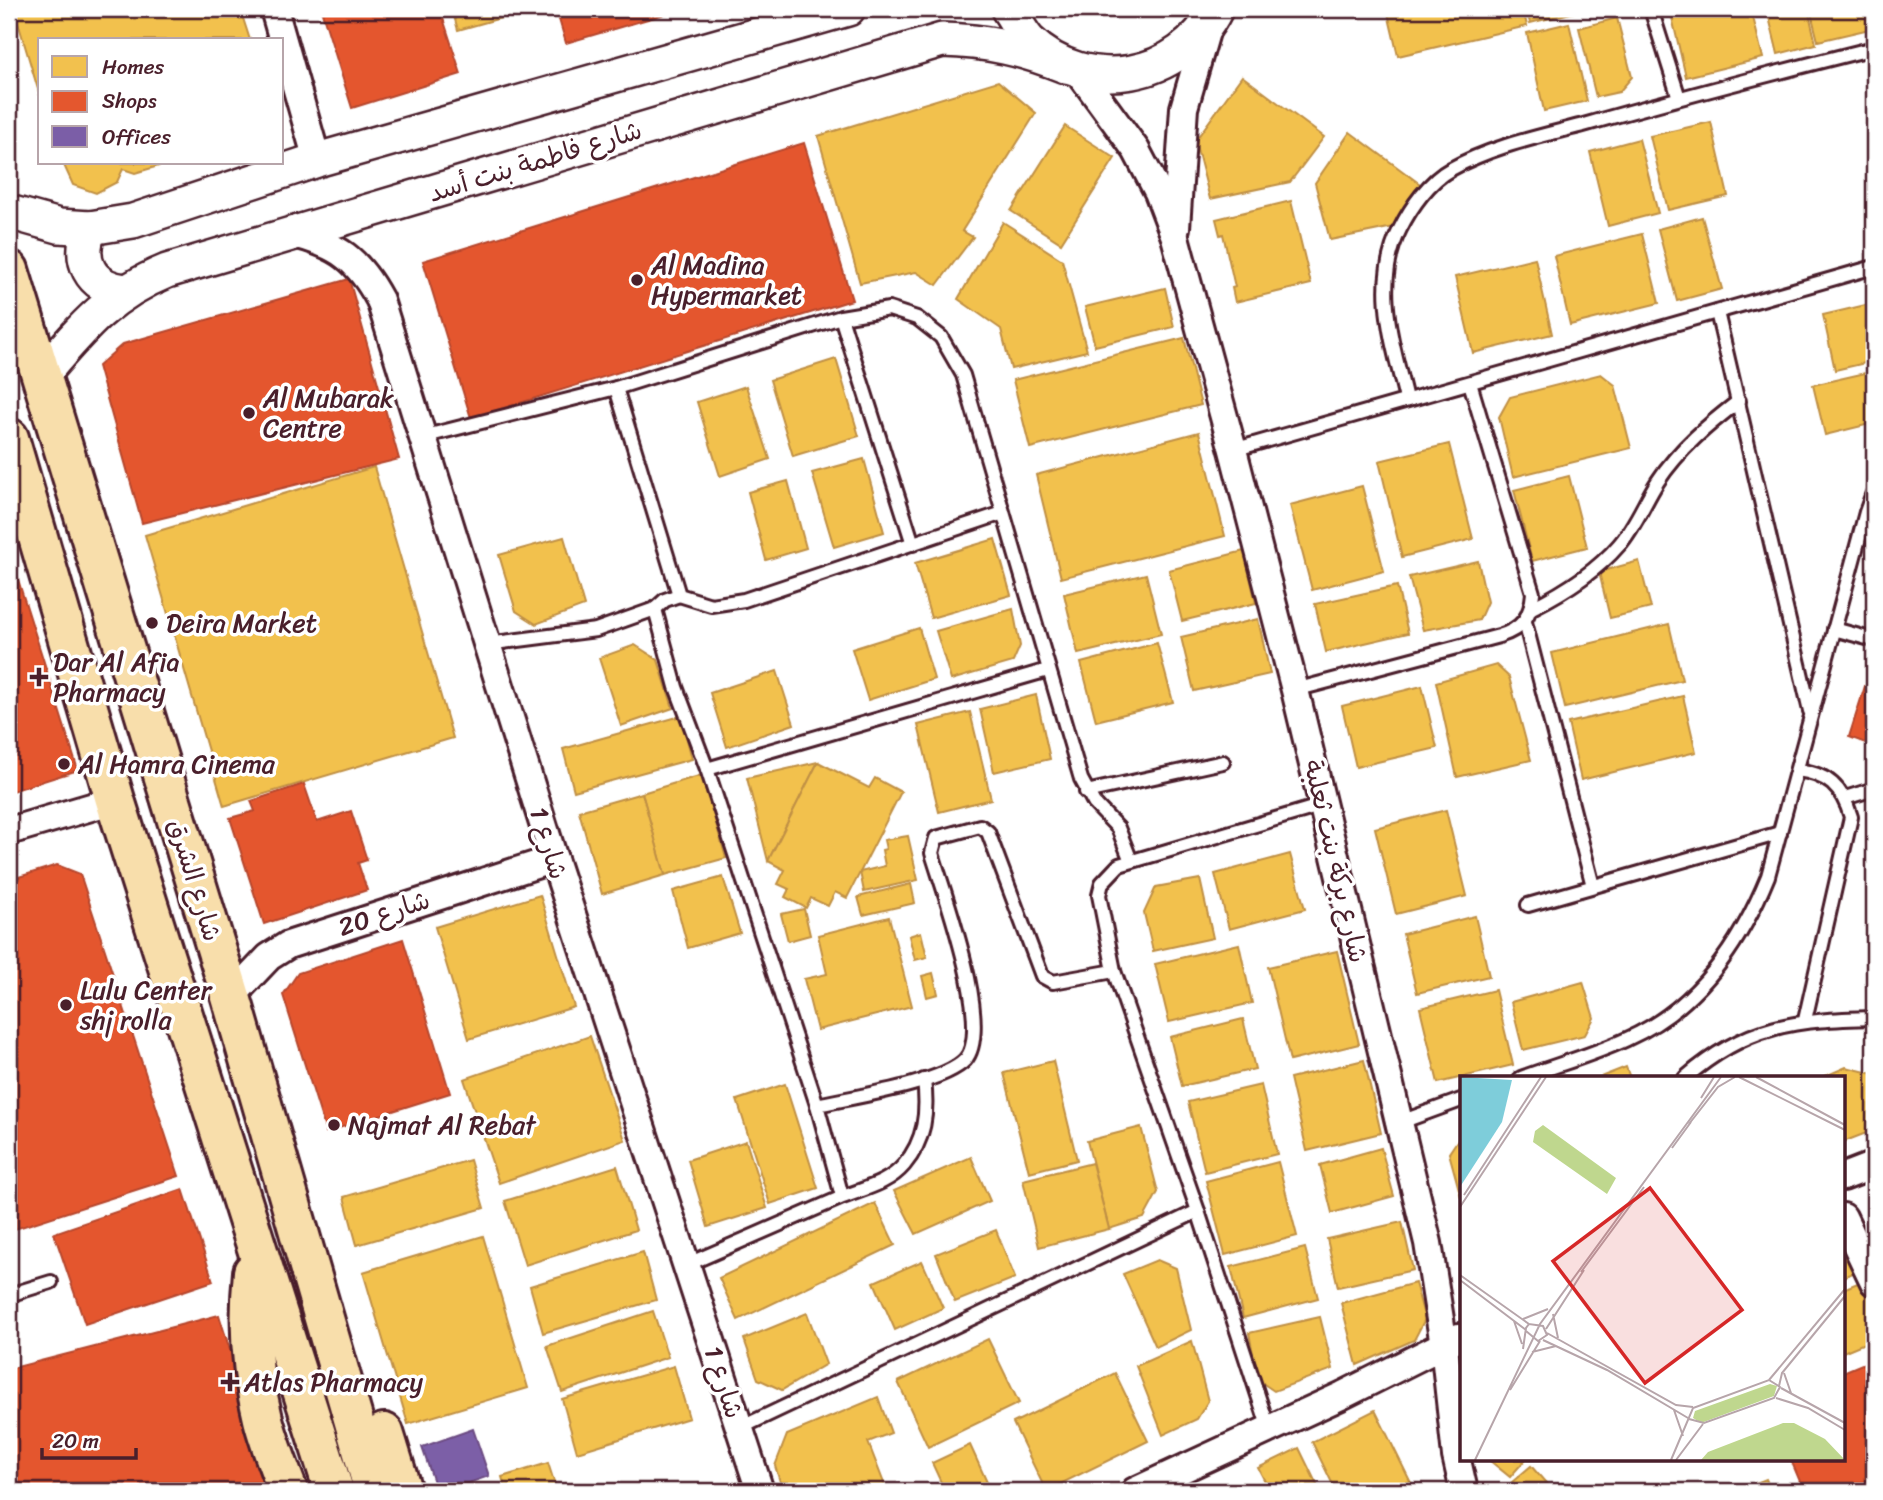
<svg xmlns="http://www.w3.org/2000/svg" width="1883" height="1500" viewBox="0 0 1883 1500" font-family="Sriracha,'Playpen Sans Arabic',sans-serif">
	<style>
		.homes { fill: #f2c14e; stroke: #c09044; stroke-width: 2 }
		.shops { fill: #e4572e; stroke: #b6462d; stroke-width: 2 }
		.offices { fill: #7b5ea7; stroke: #6c4b82; stroke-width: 2 }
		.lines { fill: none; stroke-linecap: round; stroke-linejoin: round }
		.service-casing { stroke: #4a1f2b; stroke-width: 18 }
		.minor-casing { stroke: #4a1f2b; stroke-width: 32 }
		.tertiary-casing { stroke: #4a1f2b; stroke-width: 38 }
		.primary-casing { stroke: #4a1f2b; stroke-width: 44 }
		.service { stroke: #fff; stroke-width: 12 }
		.minor { stroke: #fff; stroke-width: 26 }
		.tertiary { stroke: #fff; stroke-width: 33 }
		.primary { stroke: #f8deab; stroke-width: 38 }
		.poi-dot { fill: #4a1f2b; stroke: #fff; stroke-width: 2.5 }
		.labels { text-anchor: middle; stroke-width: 7; stroke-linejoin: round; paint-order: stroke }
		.street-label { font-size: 26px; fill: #4a1f2b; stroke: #fff }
		.poi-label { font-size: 26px; fill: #4a1f2b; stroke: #fff; text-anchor: start }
		.inset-road { fill: none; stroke: #b7a5aa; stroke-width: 2 }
		.view { fill: #d62828; fill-opacity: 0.15; stroke: #d62828; stroke-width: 3.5 }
		.inset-edge { fill: none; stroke: #4a1f2b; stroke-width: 3.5 }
	</style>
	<rect width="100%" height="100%" fill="#fff"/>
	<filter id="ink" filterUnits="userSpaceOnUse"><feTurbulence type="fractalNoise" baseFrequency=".0143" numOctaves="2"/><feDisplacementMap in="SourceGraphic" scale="14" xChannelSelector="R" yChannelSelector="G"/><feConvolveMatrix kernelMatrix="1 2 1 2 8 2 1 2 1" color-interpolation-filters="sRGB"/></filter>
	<g filter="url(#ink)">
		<g class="homes">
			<polygon points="14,9 240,9 250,40 40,40 40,96"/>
			<polygon points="452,9 528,9 529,10 458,30"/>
			<polygon points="1387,9 1523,9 1527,26 1398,56"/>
			<polygon points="1526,9 1587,9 1530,23"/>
			<polygon points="1670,9 1751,9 1763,58 1686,77"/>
			<polygon points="1767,9 1808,9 1816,44 1778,54"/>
			<polygon points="1810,9 1874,9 1874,28 1818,41"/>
			<polygon points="1617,18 1632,77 1619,92 1596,97 1579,28"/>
			<polygon points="1569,23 1587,101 1544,111 1527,33"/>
			<polygon points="1242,76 1324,137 1290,182 1210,199 1195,141"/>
			<polygon points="998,81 1036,113 962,231 973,237 937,285 916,272 860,283 818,136"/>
			<polygon points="1711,122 1728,196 1668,210 1650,136"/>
			<polygon points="1065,126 1115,158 1061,243 1011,211"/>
			<polygon points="1350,132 1424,187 1398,226 1330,240 1315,183"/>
			<polygon points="1639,139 1658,213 1608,226 1590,152"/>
			<polygon points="63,163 169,163 135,173 123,169 117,182 96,193 73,185"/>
			<polygon points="1291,201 1311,284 1235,302 1232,288 1235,287 1223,234 1220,235 1216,219"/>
			<polygon points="1702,217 1722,289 1677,301 1658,229"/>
			<polygon points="1003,222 1062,260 1087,351 1011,369 1001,329 958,299"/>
			<polygon points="1642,234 1659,303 1570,325 1554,256"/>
			<polygon points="1535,258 1552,334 1473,353 1455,277"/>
			<polygon points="1165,288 1174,327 1095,346 1085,307"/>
			<polygon points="1874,303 1874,361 1835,370 1823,315"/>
			<polygon points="1184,338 1201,405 1030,448 1013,380"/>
			<polygon points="836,359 859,436 793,456 770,380"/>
			<polygon points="1874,371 1874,423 1825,435 1813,385"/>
			<polygon points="1601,374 1615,385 1631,448 1513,477 1499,417 1510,397"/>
			<polygon points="746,386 770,459 720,476 697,402"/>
			<polygon points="1199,432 1225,536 1061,578 1036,475"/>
			<polygon points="1449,444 1473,539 1402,557 1379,461"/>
			<polygon points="864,459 884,532 834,547 812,473"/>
			<polygon points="374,467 453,738 224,806 145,535"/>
			<polygon points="1569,476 1587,547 1532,561 1514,490"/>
			<polygon points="788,481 806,548 766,560 748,492"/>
			<polygon points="1362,486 1384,571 1312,590 1290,505"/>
			<polygon points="564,537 584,606 536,624 516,611 499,555"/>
			<polygon points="995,539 1011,595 931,618 915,563"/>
			<polygon points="1244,551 1256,603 1182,621 1169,570"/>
			<polygon points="1478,561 1487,602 1479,620 1423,630 1409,577"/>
			<polygon points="1639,561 1651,608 1610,618 1599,572"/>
			<polygon points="1146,574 1161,634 1078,654 1064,594"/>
			<polygon points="1397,586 1408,633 1326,652 1315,604"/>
			<polygon points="1013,609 1020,646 1013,662 951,680 936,631"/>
			<polygon points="1258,619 1270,674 1194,691 1181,637"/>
			<polygon points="1669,624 1682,680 1565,708 1552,653"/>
			<polygon points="919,628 934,679 868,700 852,649"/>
			<polygon points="1157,643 1173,702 1096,721 1081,663"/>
			<polygon points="635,645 658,660 673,708 621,726 599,658"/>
			<polygon points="1496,665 1509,677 1531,760 1457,777 1436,682"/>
			<polygon points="777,671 794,724 727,747 710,693"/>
			<polygon points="1422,686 1437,748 1356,767 1342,706"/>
			<polygon points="1036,695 1050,759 994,772 980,709"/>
			<polygon points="1683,696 1696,752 1581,780 1568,723"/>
			<polygon points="970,712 991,799 939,812 918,725"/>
			<polygon points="681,716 692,759 574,791 563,749"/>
			<polygon points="818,762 768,861 747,778"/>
			<polygon points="818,762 869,788 875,778 901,792 847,898 835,892 828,906 811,898 806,908 785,897 789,889 778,884 785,870 768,861"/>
			<polygon points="702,775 726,858 665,875 642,793"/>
			<polygon points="642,793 665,875 602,894 579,811"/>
			<polygon points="1446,810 1467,896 1396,914 1375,828"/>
			<polygon points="908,836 918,880 864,892 860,872 885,866 882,850 886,849 884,840"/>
			<polygon points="1290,854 1305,909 1229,929 1215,874"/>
			<polygon points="723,877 740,933 688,948 673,891"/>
			<polygon points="1200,879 1213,938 1153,951 1144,913 1156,887"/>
			<polygon points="911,884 915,903 863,915 858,897"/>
			<polygon points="540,895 574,1007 469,1039 435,927"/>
			<polygon points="804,909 810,935 788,941 781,914"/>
			<polygon points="1475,916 1489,976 1417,993 1403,934"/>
			<polygon points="889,917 912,1006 817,1030 804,979 827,974 818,935"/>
			<polygon points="921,932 927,957 915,960 909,936"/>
			<polygon points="1239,944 1252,1003 1169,1022 1155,964"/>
			<polygon points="1337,951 1359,1044 1290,1061 1268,967"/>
			<polygon points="933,973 938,994 927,997 922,976"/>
			<polygon points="1583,982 1594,1018 1585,1035 1523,1050 1511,1002"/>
			<polygon points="1495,990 1513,1065 1438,1083 1420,1008"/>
			<polygon points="1243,1019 1255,1069 1182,1086 1170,1037"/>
			<polygon points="590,1036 625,1140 499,1183 464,1079"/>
			<polygon points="1364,1060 1381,1133 1307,1151 1290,1078"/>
			<polygon points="1053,1061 1077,1160 1029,1172 1004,1073"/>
			<polygon points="1626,1067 1630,1078 1598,1078"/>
			<polygon points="1846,1067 1874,1074 1874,1130 1843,1142 1843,1078 1821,1078"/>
			<polygon points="785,1084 818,1188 770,1204 737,1100"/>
			<polygon points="1261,1085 1277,1154 1205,1172 1188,1102"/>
			<polygon points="1141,1127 1158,1192 1144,1218 1109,1229 1087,1141"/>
			<polygon points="1461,1135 1461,1197 1449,1153"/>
			<polygon points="746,1141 767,1208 708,1227 688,1160"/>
			<polygon points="1381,1148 1394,1196 1332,1213 1320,1165"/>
			<polygon points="971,1157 990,1201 916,1234 894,1191"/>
			<polygon points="470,1160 484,1208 357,1245 344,1197"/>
			<polygon points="1278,1162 1297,1236 1225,1255 1206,1181"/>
			<polygon points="1092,1163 1109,1229 1039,1247 1023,1180"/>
			<polygon points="617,1166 636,1230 525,1265 505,1201"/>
			<polygon points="875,1203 895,1245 738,1320 719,1278"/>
			<polygon points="1402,1222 1413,1270 1338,1287 1327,1239"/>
			<polygon points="996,1230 1015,1278 955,1302 936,1254"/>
			<polygon points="1843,1234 1858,1271 1843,1277"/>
			<polygon points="483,1236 528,1388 408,1424 363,1272"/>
			<polygon points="1305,1248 1318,1298 1243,1318 1231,1267"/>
			<polygon points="643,1252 656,1300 543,1333 530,1286"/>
			<polygon points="1157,1260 1176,1268 1191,1330 1156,1347 1123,1274"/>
			<polygon points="922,1261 943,1308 895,1330 874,1282"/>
			<polygon points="1870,1278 1874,1290 1874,1339 1843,1352 1843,1289"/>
			<polygon points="1415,1283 1425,1319 1414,1340 1357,1365 1341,1303"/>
			<polygon points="653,1311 668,1357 562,1392 547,1346"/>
			<polygon points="807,1313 826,1364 782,1390 758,1379 744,1339"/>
			<polygon points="1320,1317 1333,1369 1274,1391 1258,1380 1249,1333"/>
			<polygon points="988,1339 1019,1403 928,1447 898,1382"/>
			<polygon points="1192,1341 1208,1401 1197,1419 1163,1435 1136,1366"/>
			<polygon points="674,1366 689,1418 577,1452 562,1399"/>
			<polygon points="1115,1373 1148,1441 1046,1491 1013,1423"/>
			<polygon points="878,1397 891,1433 868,1442 887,1491 783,1491 775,1466 787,1435"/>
			<polygon points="1375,1410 1415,1491 1336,1491 1312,1442"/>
			<polygon points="970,1445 991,1491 945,1491 932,1463"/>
			<polygon points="1299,1448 1320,1491 1270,1491 1258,1468"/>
			<polygon points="1489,1460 1525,1460 1510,1477"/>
			<polygon points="548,1463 557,1491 506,1491 502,1477"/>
			<polygon points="1531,1466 1553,1491 1520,1491 1512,1482"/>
			<polygon points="1766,1479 1771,1491 1736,1491"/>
		</g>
		<g class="shops">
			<polygon points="321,9 440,9 461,74 352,108"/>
			<polygon points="556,9 682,9 566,43"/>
			<polygon points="804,143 852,300 471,418 423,261"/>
			<polygon points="349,279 399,459 142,523 98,366 123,344"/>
			<polygon points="9,551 78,770 9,792"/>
			<polygon points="1874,679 1874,746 1849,737 1865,686"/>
			<polygon points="304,784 317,822 351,811 367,860 358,863 367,890 264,924 230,818 255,811 251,801"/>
			<polygon points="57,865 80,874 179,1176 9,1231 9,880"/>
			<polygon points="403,939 450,1093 326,1132 283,995 298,973"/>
			<polygon points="183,1189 213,1281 85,1324 54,1233"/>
			<polygon points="219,1315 257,1436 279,1491 9,1491 9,1369"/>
			<polygon points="1874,1359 1874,1491 1804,1491 1791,1460 1843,1460 1843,1372"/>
		</g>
		<polygon class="offices" points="473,1429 489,1476 446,1491 437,1491 422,1447"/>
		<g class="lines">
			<g class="service-casing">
				<g id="service">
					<polyline points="1651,9 1679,98"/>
					<polyline points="1717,312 1810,711"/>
					<polyline points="841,317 913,544"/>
					<polyline points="616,388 679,595 711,605 744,600 1003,513"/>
					<path d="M 1406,399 C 1393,344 1372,284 1400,229 C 1411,207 1429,181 1451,169 C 1492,146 1542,136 1587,124 C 1682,97 1778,72 1874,48"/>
					<polyline points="422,437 616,388 841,317 889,309 917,318 941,337 963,375 1081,779 1094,803 1118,828 1131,861"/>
					<polyline points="1233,450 1874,267"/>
					<polyline points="679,595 665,600 655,609 676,687 707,769 817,1105 842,1196"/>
					<path d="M 1532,608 C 1564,592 1595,573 1619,545 C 1635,527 1645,501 1658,481 C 1679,449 1709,424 1739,401"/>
					<polyline points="1525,622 1593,886"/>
					<polyline points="1834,629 1874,640"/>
					<polyline points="487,644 596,630 655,609"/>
					<path d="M 1295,690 L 1499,636 C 1522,629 1531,617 1533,593 L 1470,383"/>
					<polyline points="707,769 1048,670"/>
					<path d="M 1797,770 C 1828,774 1842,787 1851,817 L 1805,1020"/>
					<polyline points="1086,792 1223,762"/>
					<polyline points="1845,798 1874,789"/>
					<polyline points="1528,905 1780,833"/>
					<path d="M 1521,1078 C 1556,1065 1593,1055 1627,1039 C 1697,1008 1740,945 1768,876 L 1866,512 L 1874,490"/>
					<path d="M 1685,1078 C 1747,1024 1796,1020 1874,1018"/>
					<path d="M 817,1105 C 852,1097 942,1084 965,1060 C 994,1028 944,893 932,853 L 936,838 L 980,826 L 988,832 L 1042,976 L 1053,982 L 1114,971"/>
					<polyline points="1398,1123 1461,1100"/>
					<path d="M 686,1265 C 737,1243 787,1221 838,1199 C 861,1189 887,1185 904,1165 C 925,1140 928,1113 924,1080"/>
					<polyline points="9,1295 51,1282"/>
					<polyline points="740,1428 1198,1211"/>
					<polyline points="1269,1429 1198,1211 1114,971 1099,895 1102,883 1119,865 1323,805"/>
				</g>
			</g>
			<g class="minor-casing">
				<g id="minor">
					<polyline points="274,9 317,160"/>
					<polyline points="1079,72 1136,150 1158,192 1175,237 1233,450 1295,690 1428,1243 1444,1345 1456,1456 1464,1491"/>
					<polyline points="1176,228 1184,108 1208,25"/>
					<path d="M 294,234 C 338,245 358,259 380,300 L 554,859 L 760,1491"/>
					<polyline points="9,831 115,800"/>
					<polyline points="231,997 269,957 288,945 554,859"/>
					<polyline points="1843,1177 1874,1165"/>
					<polyline points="1843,1217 1874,1282"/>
					<polyline points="1135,1491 1343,1395 1459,1337"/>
				</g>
			</g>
			<g class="tertiary-casing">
				<g id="tertiary">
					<path d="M 1008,9 C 1015,19 1021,32 1029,41 C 1086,96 1181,80 1216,9"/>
					<polyline points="9,212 59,226 90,228 133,221 317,160 848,9"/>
					<path d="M 90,228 C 77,260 89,287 125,291"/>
					<path d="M 41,376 C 81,329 108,295 167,271 L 942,40 C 987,41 1023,49 1065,66"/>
				</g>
			</g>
			<g class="primary-casing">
				<g id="primary">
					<polyline points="9,270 231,997 374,1491"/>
					<polyline points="9,438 115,800 334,1491"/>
					<path d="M 253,1272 C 248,1320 251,1372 263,1419 C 269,1443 279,1467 288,1491"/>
					<polyline points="384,1433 402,1491"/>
				</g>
			</g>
			<use href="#service" class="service"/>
			<use href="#minor" class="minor"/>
			<use href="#tertiary" class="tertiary"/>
			<use href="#primary" class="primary"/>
		</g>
	</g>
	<g class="poi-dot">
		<circle cx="637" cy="280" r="7"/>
		<circle cx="249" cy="413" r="7"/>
		<circle cx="152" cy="623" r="7"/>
		<path d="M35.5 666.5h7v7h7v7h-7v7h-7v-7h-7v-7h7z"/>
		<circle cx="64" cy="764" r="7"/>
		<circle cx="66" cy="1005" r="7"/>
		<circle cx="334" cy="1125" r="7"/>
		<path d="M226.5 1371.5h7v7h7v7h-7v7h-7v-7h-7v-7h7z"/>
	</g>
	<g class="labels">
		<g class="street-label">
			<text transform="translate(535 161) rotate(-17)" y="9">شارع فاطمة بنت أسد</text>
			<text transform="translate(549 843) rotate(73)" y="9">شارع 1</text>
			<text transform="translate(1336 861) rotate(77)" y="9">شارع بركة بنت ثعلبة</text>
			<text transform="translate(195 880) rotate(73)" y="9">شارع الشرق</text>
			<text transform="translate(384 913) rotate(-18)" y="9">شارع 20</text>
			<text transform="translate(724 1382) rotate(72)" y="9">شارع 1</text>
		</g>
		<g class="poi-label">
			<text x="651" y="274">Al Madina<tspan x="651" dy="30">Hypermarket</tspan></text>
			<text x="263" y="407">Al Mubarak<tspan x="263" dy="30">Centre</tspan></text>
			<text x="166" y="632">Deira Market</text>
			<text x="53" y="671">Dar Al Afia<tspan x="53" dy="30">Pharmacy</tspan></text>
			<text x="78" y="773">Al Hamra Cinema</text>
			<text x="80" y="999">Lulu Center<tspan x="80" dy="30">shj rolla</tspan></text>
			<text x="348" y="1134">Najmat Al Rebat</text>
			<text x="244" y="1391">Atlas Pharmacy</text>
		</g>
	</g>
	<g transform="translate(1460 1076)">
		<rect width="385" height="385" fill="#fff"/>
		<path d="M 83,49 L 156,102 L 147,118 L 73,66 L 75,55 ZM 310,308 L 317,310 L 314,320 L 241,347 L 233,342 L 235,335 ZM 323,347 L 334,347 L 365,363 L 385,384 L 241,384 L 248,376 Z" fill="#bfd78e"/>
		<path d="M 0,1 L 52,4 L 42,46 L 0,111 Z" fill="#7ecdda"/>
		<path class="inset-road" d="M 279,1 L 385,54M 296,1 L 385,49M 241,22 L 254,1M 229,48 L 258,11 L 275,1M 212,72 L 231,46M 4,119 L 81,1M 0,131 L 86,1M 121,196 L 184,111M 0,199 L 69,248M 0,204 L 66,254M 93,238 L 98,262M 63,243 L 88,233M 54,245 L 62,268M 86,253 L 124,194M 87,257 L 216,329 L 233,331M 83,264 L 147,294 L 228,342M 63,273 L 66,252 L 69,248 L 83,250 L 87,259 L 78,265 L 66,255M 72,276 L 96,270M 324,297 L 331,317M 309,304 L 385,213M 319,310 L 322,297 L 385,220M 321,312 L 385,347M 50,314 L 80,265M 316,322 L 348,332 L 385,354M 214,334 L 223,360M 15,384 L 80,248 L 261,1M 211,384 L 233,332 L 309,304 L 320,311 L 314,322 L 244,347 L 229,343M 216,384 L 243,348"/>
		<path class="view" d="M 190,112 L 282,234 L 185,307 L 93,185 Z"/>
		<rect width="385" height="385" class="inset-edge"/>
	</g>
	<rect width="1883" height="1500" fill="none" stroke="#fff" stroke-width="35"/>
	<rect x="18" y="18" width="1848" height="1465" fill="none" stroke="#4a1f2b" stroke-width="2.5" filter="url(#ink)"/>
	<rect x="38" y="38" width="245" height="126" fill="#ffffff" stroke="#b7a5aa" stroke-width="2"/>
	<rect x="52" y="56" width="35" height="21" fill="#f2c14e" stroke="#b7a5aa" stroke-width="2"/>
	<text x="102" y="74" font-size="21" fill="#4a1f2b">Homes</text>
	<rect x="52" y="91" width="35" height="21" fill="#e4572e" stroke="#b7a5aa" stroke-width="2"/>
	<text x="102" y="108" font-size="21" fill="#4a1f2b">Shops</text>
	<rect x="52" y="126" width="35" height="21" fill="#7b5ea7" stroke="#b7a5aa" stroke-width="2"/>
	<text x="102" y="144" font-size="21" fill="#4a1f2b">Offices</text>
	<path d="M42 1448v10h94v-10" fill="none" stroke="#4a1f2b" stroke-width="3.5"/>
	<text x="52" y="1448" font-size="21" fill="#4a1f2b" stroke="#ffffff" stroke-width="5" paint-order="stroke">20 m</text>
</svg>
